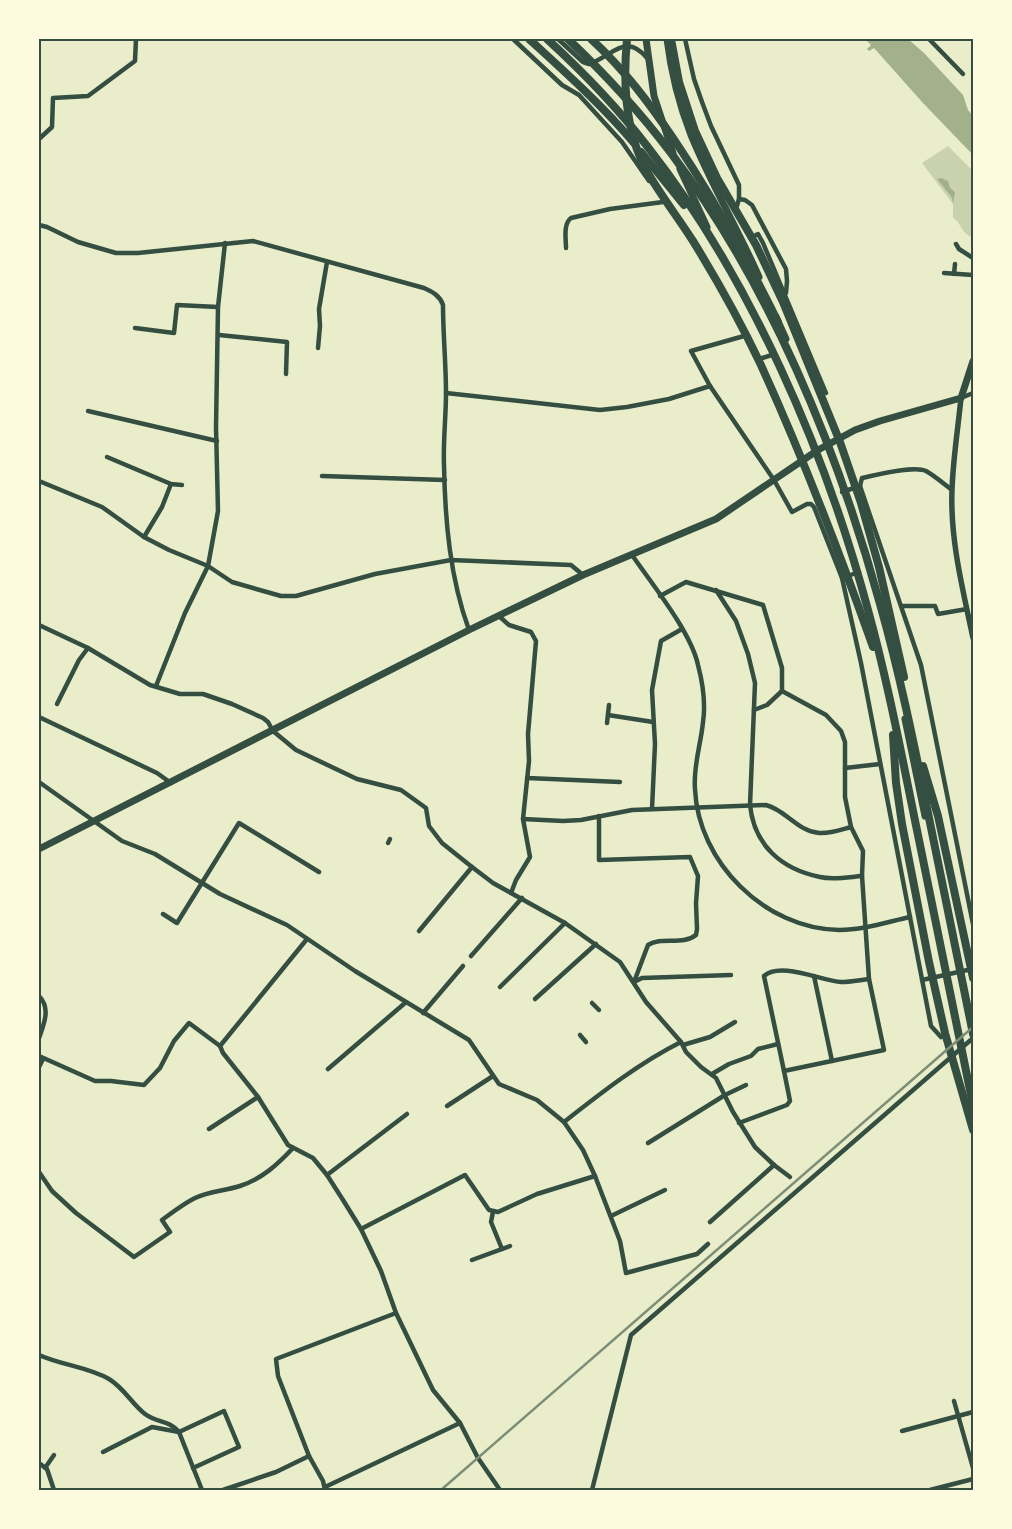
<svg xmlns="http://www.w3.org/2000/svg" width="1012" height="1529" viewBox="0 0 1012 1529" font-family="Spectral,serif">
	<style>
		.green { fill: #cad2ad }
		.water { fill: #a3b18a }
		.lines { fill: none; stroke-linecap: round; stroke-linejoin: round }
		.minor { stroke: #344e41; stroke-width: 4.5 }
		.tertiary { stroke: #344e41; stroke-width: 5.5 }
		.primary { stroke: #344e41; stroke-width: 7 }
		.motorway { stroke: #344e41; stroke-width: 8 }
		.rail { stroke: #7c8e77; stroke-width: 2.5 }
		.neatline { fill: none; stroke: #344e41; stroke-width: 2 }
	</style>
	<rect width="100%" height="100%" fill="#e9edc9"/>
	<path class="green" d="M 948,146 L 973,171 L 973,238 C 959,231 963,225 953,218 L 953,204 L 922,163 Z"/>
	<g class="water">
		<polygon points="865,39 908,39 924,53 963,95 968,110 973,116 973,155 923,103 874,48 869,51 867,49 871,45"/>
		<polygon points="941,178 948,181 950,188 955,192 953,204 952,198 937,179"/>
	</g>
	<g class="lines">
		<g class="minor">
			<polyline points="513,39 562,85 579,95 622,142 649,181"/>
			<path d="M 558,39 L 583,62 L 589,64 C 612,57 625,31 648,59"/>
			<polyline points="685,39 694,79 702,102 711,126 739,185 739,199 736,209"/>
			<polyline points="929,39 963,74"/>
			<polyline points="39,139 52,127 53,98 88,96 135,61 136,39"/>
			<polyline points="739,199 745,200 752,205 786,269 787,281 786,293"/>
			<path d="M 39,225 L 47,227 L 78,242 L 116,253 L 138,253 L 253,241 L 424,288 C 433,292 440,296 443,305 C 443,334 446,364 446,393 C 446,417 443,441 444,465 C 445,521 450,578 469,630"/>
			<polyline points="756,235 758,234 763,243 826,393"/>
			<polyline points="956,244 959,249 973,258"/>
			<path d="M 566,248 C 566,239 563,224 571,218 L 610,209 L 663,202"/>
			<polyline points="944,273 973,275"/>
			<polyline points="954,274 955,264"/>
			<polyline points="135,328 174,333 177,305 218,307"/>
			<polyline points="219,335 287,342 286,374"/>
			<polyline points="744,336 691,351 710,386 774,480 792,512 807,504 811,504 814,507 842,578"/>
			<polyline points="318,348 320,326 319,309 327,262"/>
			<polyline points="759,359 775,354"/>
			<polyline points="446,393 600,410 627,407 669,399 710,386"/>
			<polyline points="961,398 973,393"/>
			<polyline points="88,411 217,441"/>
			<polyline points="107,457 171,484 182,485"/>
			<polyline points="322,476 445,480"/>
			<polyline points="39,481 102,507 144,537 169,550 208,566 232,582 281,596 296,596 375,574 451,560 571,565 583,575"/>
			<polyline points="860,486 921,665 973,924"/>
			<path d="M 842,492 L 860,486 L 862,478 C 876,475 914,465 926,471 C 935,476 944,484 952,490"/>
			<polyline points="144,537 162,507 171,484"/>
			<path d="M 632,555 C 652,584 691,632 698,665 C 703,684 706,702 703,722 C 701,744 693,766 695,789 C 698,862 765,929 839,930 C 863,930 887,922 910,917"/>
			<polyline points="859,572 842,578 861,663 931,1026 941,1037"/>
			<path d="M 716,590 L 736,621 L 748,654 L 755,683 L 750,805 C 754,845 781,869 820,877 C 833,880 849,877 862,876"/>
			<polyline points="660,596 686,582 763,605 782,668 782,691 826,715 841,731 845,742 845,797 851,827 863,851 862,876 869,979 884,1050 784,1071 790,1101 787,1105 739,1123"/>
			<polyline points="901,606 935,606 938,614 967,609"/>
			<polyline points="500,617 509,625 531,632 536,641 528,734 529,761 523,819 530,857 516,880 511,893"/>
			<polyline points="39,625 88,648 150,685 180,694 203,694 232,704 263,718 268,722 273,731 296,750 357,779 401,790 426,808 429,826 442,843 472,867 493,883 565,923 620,962 646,1002 681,1042 686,1052 701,1067 716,1078 733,1112 755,1147 774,1165 710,1222"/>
			<polyline points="156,686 185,613 208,566 218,511 216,427 218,307 225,243"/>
			<polyline points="57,704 79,660 88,648"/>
			<polyline points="754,710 767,705 782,691"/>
			<polyline points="608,715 653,722"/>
			<polyline points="39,717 157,773 171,783"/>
			<polyline points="607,723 609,705"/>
			<polyline points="845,768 880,764"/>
			<polyline points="527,778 620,782"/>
			<polyline points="39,782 122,841 155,854 220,894 287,925 355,971 469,1040 499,1084 537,1100 564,1122 583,1150 595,1176 620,1241 626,1273 697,1254 708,1244"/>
			<polyline points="652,809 655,744 652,690 661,641 682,629"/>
			<path d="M 599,816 L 599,860 L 690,857 L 698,876 L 696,903 L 697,929 L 696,935 C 682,946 662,936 648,945 L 634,982"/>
			<path d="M 523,819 L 563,821 L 581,820 L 632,810 L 766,805 C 786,810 797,831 819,833 C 829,834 840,830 851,827"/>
			<polyline points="388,843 390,839"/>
			<polyline points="163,914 177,923 239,823 319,872"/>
			<polyline points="419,931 472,867"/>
			<polyline points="471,956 522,898"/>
			<polyline points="814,976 832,1061"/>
			<polyline points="922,980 972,969"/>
			<polyline points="634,982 642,978 731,975"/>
			<polyline points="500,987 565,923"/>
			<path d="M 39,996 C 51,1008 44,1024 39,1038"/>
			<polyline points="535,999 596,944"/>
			<polyline points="592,1003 599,1010"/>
			<polyline points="423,1013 463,966"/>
			<polyline points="580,1035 586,1042"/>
			<polyline points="683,1045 710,1037 735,1022"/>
			<polyline points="220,1046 307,939"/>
			<polyline points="39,1056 95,1081 111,1081 144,1085 160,1068 174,1041 189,1023 220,1046 223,1053 258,1097 288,1145 313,1158 327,1175 343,1200 361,1229 381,1271 396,1313 433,1390 460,1423 478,1458 500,1490"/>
			<polyline points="39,1067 43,1059"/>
			<polyline points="328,1069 405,1003"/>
			<path d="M 784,1071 L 764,976 C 780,961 822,981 841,982 C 850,982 860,980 869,979"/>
			<polyline points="712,1074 729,1064 751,1056 758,1049 778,1044"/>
			<polyline points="447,1106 493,1076"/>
			<path d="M 564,1122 C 601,1093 639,1063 681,1042"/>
			<polyline points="209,1129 258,1097"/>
			<polyline points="648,1143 725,1095 746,1085"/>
			<polyline points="774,1165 790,1177"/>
			<path d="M 39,1172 L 52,1191 L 76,1213 L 134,1257 L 170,1232 L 162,1220 C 173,1212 183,1204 195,1198 C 209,1191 225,1191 240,1186 C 262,1179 278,1164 293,1148"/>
			<polyline points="327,1175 407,1114"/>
			<polyline points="493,1212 491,1222 502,1249"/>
			<polyline points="611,1216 665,1190"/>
			<polyline points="361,1229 465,1175 489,1210 498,1212 537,1194 595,1176"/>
			<polyline points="472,1260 510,1246"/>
			<path d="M 39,1355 C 61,1365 88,1367 109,1379 C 124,1388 132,1404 145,1414 C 157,1423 169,1420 179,1432 L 202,1490"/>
			<polyline points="954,1401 973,1468"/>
			<polyline points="902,1431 973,1412"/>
			<polyline points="103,1452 152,1427 179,1432 224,1411 239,1447 193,1468"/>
			<polyline points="39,1463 47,1469 54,1490"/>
			<polyline points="45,1468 54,1455"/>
			<polyline points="325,1487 460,1423"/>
			<polyline points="223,1490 276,1472 309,1456"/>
			<polyline points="325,1490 323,1481 309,1456 278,1376 276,1359 396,1313"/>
			<polyline points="592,1490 631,1335 973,1038"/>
			<polyline points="930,1490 973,1479"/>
		</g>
		<path class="tertiary" d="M 961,398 C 958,428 953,459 952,490 C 950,540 963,590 973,638"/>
		<g class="primary">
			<polyline points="646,39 654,96 673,153"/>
			<path d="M 667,39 C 671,72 679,104 691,135 C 711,184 738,229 759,277"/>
			<polyline points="680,169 707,227"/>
			<polyline points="776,317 786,339"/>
			<polyline points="905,719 925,816"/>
			<polyline points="39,849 469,630 583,575 716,519 818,450 855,430 880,421 961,398 973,361"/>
		</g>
		<g class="motorway">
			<path d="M 529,39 C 565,72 602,105 634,143"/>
			<path d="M 547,39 C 583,72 617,107 647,146 C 750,277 825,450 868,610 C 889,686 903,763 919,840 C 937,928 955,1016 973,1105"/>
			<path d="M 568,39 C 605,74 640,112 671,153 C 769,284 837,447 880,604 C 899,671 913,739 927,808 C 942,883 958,958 973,1034"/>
			<path d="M 591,39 C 624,69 650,104 675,141 C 714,199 747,259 778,322"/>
			<path d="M 627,39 C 623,81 625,129 645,168 C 659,193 677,216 693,241 C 717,280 740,321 760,363 C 802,455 839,551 873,647"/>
			<polyline points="671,39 679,82 695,131 717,178 756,245 783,302 840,442 861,503 879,567 904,677"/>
			<polyline points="641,152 684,205"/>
			<polyline points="893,735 896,783 902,824 929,962 945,1033 973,1130"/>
			<polyline points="923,766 938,816 973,978"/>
		</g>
		<polyline class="rail" points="441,1490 973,1027"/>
	</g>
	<rect width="1012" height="1529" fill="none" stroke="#fefae0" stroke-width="80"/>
	<rect x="40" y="40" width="932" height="1449" class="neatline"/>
</svg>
